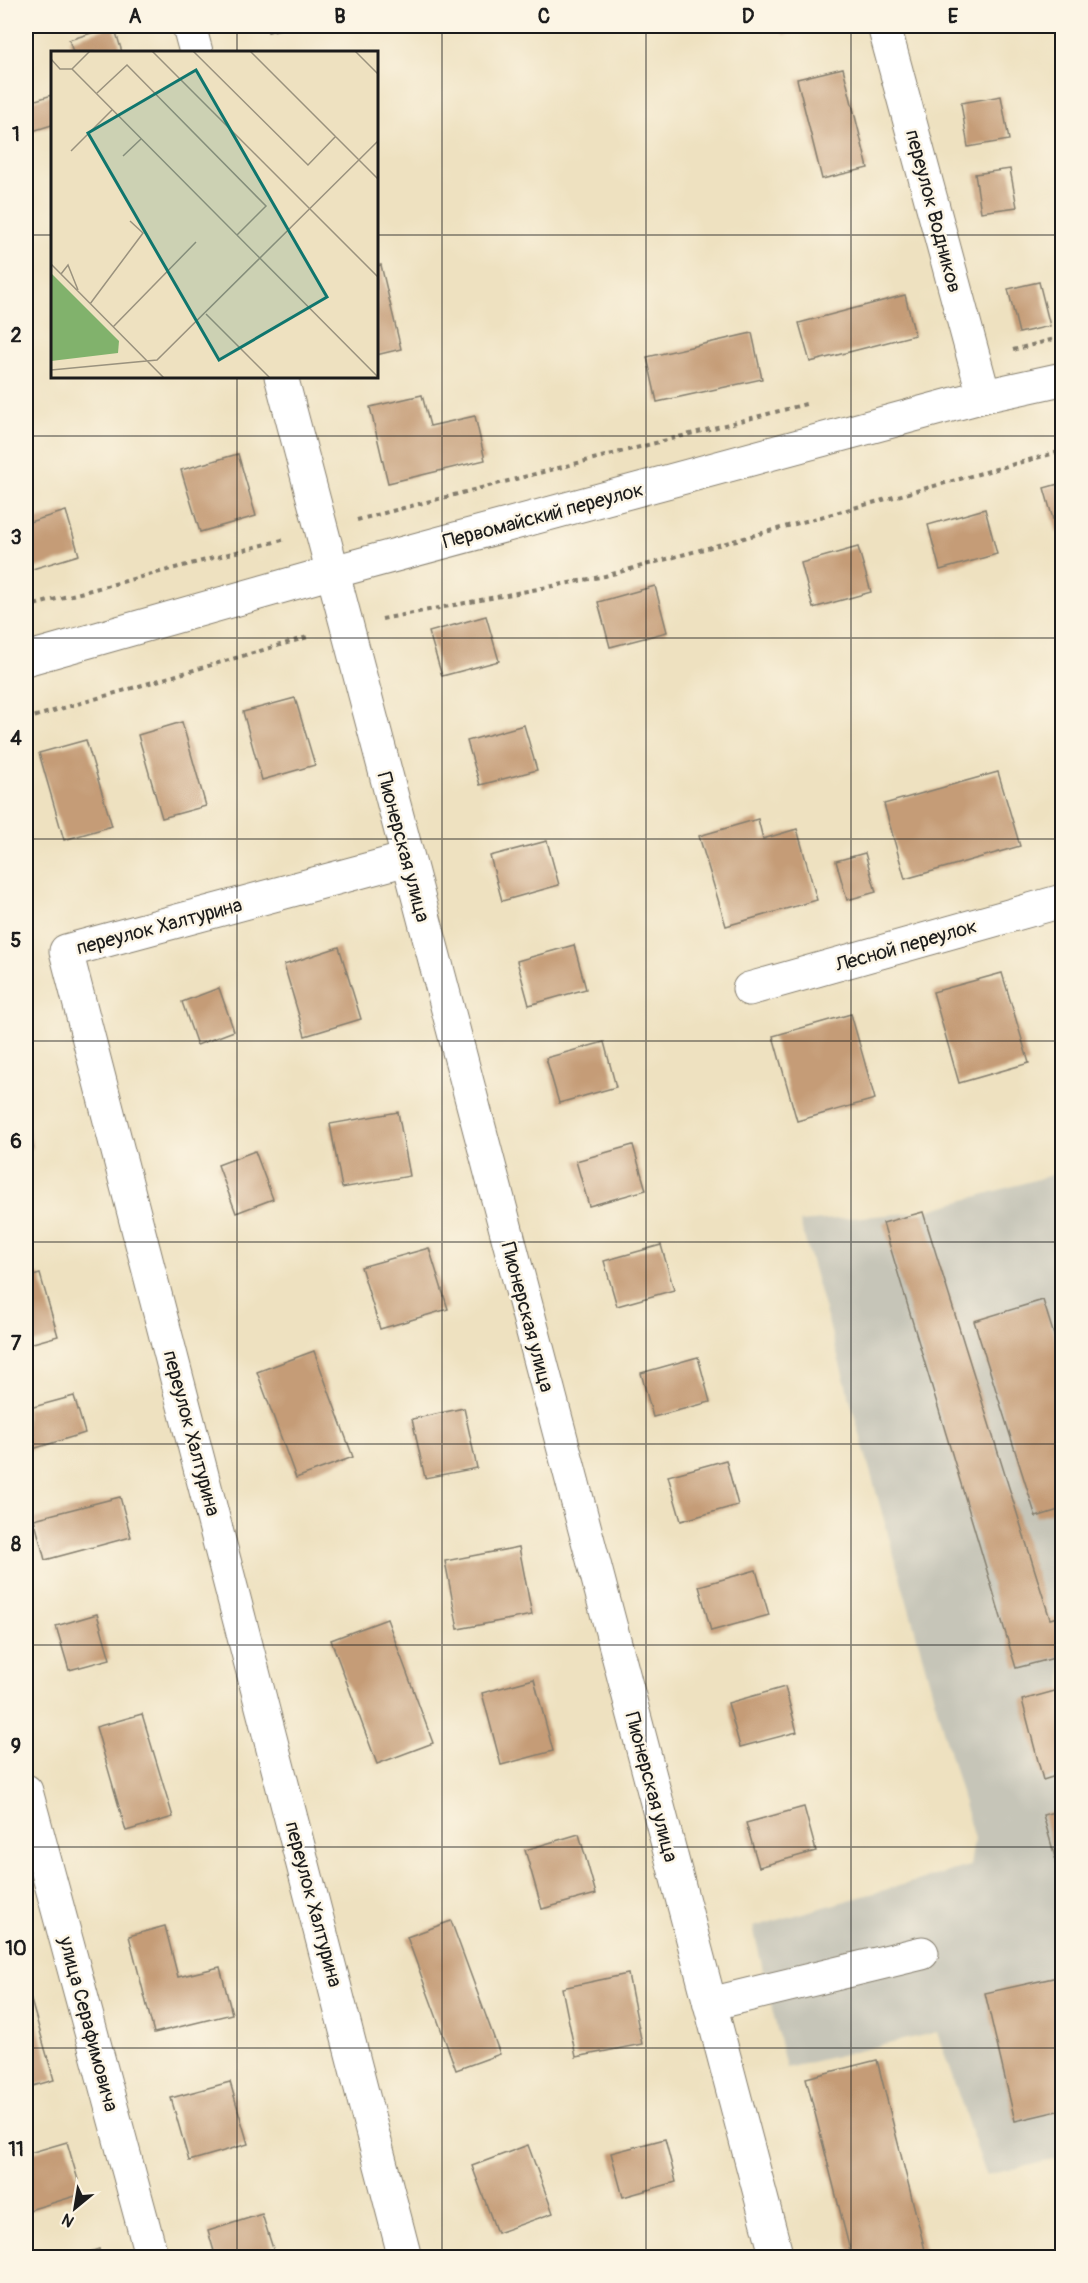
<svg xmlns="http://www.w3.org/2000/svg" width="1088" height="2283" viewBox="0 0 1088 2283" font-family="Pangolin,sans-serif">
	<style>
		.industrial { fill: #c6c5b8 }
		.building { fill: #c59c77 }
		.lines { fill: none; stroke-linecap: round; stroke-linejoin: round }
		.minor-casing { stroke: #857e6e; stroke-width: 35 }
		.path { stroke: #857e6e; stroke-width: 4; stroke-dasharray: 4.5 4.5; stroke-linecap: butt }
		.minor { stroke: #fff; stroke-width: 33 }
		.grid { fill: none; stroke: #1c1c1c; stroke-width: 1.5; stroke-opacity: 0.55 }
		.labels { text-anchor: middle; stroke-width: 5; stroke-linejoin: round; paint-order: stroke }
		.street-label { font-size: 20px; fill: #1c1c1c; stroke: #fcf5e5 }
		.inset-road { fill: none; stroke: #9a927e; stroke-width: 1.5 }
		.view { fill: #0f766e; fill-opacity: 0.15; stroke: #0f766e; stroke-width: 3 }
		.inset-edge { fill: none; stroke: #1c1c1c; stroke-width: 3 }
		.neatline { fill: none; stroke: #1c1c1c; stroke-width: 2 }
		.grid-label { font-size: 20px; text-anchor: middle; font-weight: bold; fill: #1c1c1c }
	</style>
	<rect width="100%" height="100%" fill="#fcf5e5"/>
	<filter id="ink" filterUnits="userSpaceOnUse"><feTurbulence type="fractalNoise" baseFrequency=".0167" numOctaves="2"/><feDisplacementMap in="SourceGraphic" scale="12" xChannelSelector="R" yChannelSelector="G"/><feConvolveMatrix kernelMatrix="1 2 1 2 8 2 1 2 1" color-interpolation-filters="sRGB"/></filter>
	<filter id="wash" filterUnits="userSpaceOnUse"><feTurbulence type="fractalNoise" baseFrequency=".008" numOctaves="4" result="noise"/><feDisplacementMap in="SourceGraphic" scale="24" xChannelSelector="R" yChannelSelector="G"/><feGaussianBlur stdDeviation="1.35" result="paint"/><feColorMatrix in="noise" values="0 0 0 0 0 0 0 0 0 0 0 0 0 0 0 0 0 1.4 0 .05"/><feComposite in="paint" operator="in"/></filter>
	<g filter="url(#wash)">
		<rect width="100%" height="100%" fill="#eee1c0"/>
		<polygon class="industrial" points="1062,1172 1062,2158 986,2175 937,2032 786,2068 753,1927 970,1866 974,1839 800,1222 923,1212"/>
		<g id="blocks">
			<g class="building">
				<polygon points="114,26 122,52 73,52 69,40"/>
				<polygon points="266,26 294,26 268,32"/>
				<polygon points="781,26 821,26 783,35"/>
				<polygon points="843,68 868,168 822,179 797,79"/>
				<polygon points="52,95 52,125 26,133 26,103"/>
				<polygon points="1001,96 1009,140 968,147 961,103"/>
				<polygon points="1010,169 1017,207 981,212 975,174"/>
				<polygon points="381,265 401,349 376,355 376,266"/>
				<polygon points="1039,282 1050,326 1019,333 1008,289"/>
				<polygon points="905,295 915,335 810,362 799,323"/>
				<polygon points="752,333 762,379 657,402 647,357"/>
				<polygon points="422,395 430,426 475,416 485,460 388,483 370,407"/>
				<polygon points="238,454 256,516 200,532 181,470"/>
				<polygon points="1062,483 1062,531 1057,533 1044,488"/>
				<polygon points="985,509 997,554 940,570 928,525"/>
				<polygon points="66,511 79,555 26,571 26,523"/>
				<polygon points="858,547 871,592 813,608 801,563"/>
				<polygon points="655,586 667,632 610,647 598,602"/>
				<polygon points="486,616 499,661 442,676 429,632"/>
				<polygon points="295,698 315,765 262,780 243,712"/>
				<polygon points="182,722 206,806 162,818 138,735"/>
				<polygon points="524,725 537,770 480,785 467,741"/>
				<polygon points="86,740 112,826 64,840 39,753"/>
				<polygon points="998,772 1020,846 905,879 884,804"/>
				<polygon points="758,819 763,839 797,829 817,900 726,926 699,836"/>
				<polygon points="547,841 559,885 502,901 490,856"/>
				<polygon points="865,853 876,892 847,900 836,861"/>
				<polygon points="574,945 586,989 529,1005 517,961"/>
				<polygon points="339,947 361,1019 305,1036 284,965"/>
				<polygon points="1002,973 1029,1063 959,1083 933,992"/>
				<polygon points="219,988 234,1031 197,1045 182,1002"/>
				<polygon points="851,1014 875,1099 797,1121 773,1036"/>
				<polygon points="604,1042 616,1087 559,1103 546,1058"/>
				<polygon points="398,1112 410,1176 342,1188 330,1124"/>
				<polygon points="26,1123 33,1148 26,1150"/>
				<polygon points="633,1145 646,1190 589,1206 576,1161"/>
				<polygon points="255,1151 273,1199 236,1213 218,1165"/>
				<polygon points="923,1212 1050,1619 1062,1616 1062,1656 1016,1668 883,1223"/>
				<polygon points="661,1245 674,1290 617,1306 604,1261"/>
				<polygon points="429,1248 448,1309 380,1329 361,1267"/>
				<polygon points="40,1274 58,1336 26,1345 26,1278"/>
				<polygon points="1043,1300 1062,1361 1062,1509 1036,1517 974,1321"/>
				<polygon points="314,1351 353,1457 296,1478 257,1372"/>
				<polygon points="698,1357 710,1402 653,1417 641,1373"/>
				<polygon points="74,1396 85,1433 26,1451 26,1409"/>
				<polygon points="464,1408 477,1468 425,1478 412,1419"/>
				<polygon points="726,1460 738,1505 681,1521 668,1476"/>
				<polygon points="120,1497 131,1537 45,1560 34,1519"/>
				<polygon points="519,1547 532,1615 458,1629 445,1561"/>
				<polygon points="756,1570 769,1615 711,1631 699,1586"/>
				<polygon points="97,1614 110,1659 69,1670 56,1626"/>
				<polygon points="387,1619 433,1743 377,1764 331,1640"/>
				<polygon points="534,1679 553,1751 501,1765 482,1693"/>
				<polygon points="785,1687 797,1732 740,1747 728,1703"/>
				<polygon points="1062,1689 1062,1774 1043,1780 1022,1700"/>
				<polygon points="142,1714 173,1817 126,1831 96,1727"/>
				<polygon points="804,1807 816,1851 759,1867 746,1823"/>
				<polygon points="1062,1810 1062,1882 1043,1815"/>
				<polygon points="579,1834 596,1894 542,1909 525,1850"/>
				<polygon points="451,1921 500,2054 456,2070 407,1937"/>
				<polygon points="165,1926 178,1977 220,1967 232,2014 154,2033 129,1936"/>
				<polygon points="628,1974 642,2044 576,2057 562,1988"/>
				<polygon points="1058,1977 1062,1998 1062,2110 1015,2121 985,1993"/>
				<polygon points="26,1983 54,2080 26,2088"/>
				<polygon points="877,2060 927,2258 852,2258 806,2078"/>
				<polygon points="230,2082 248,2144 189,2161 171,2098"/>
				<polygon points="665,2139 676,2182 623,2197 611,2153"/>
				<polygon points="67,2142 82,2194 26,2211 26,2154"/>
				<polygon points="528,2145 553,2213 497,2233 472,2166"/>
				<polygon points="262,2214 276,2258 216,2258 208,2231"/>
				<polygon points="99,2249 101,2258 73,2258 73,2257"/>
			</g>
		</g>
	</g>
	<g filter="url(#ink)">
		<use href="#blocks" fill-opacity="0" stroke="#857e6e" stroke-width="1.5"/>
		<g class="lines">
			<g class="minor-casing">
				<g id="minor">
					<polyline points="189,26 196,52"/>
					<polyline points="884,26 984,396"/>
					<polyline points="281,376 777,2258"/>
					<polyline points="26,659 333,572 984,396 1062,379"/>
					<polyline points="749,989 1062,901"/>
					<polyline points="26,1791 152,2258"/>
					<polyline points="710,2004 922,1953"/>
					<polyline points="405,2258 66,951 407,859"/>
				</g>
			</g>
			<g class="path">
				<polyline points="1013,350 1062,337"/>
				<polyline points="357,520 806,404"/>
				<polyline points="26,607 286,539"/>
				<polyline points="382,619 605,576 1062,451"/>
				<polyline points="26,719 311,636"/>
			</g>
			<use href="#minor" class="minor"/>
		</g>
	</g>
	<path class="grid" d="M 237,26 L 237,52M 442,26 L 442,2258M 646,26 L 646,2258M 851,26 L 851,2258M 26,235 L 52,235M 376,235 L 1062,235M 237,376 L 237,2258M 26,436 L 1062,436M 26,638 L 1062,638M 26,839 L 1062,839M 26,1041 L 1062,1041M 26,1242 L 1062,1242M 26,1444 L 1062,1444M 26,1645 L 1062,1645M 26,1847 L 1062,1847M 26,2048 L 1062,2048"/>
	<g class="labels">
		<g class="street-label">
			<text transform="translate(934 211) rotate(75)" y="7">переулок Водников</text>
			<text transform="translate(543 515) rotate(-15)" y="7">Первомайский переулок</text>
			<text transform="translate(404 847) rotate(75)" y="7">Пионерская улица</text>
			<text transform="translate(159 926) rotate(-15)" y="7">переулок Халтурина</text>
			<text transform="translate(906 945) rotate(-16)" y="7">Лесной переулок</text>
			<text transform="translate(528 1317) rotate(75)" y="7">Пионерская улица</text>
			<text transform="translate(192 1433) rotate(75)" y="7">переулок Халтурина</text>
			<text transform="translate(652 1787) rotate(75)" y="7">Пионерская улица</text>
			<text transform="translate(314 1904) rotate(75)" y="7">переулок Халтурина</text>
			<text transform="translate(89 2024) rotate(75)" y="7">улица Серафимовича</text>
		</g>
	</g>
	<g transform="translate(51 51)">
		<rect width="327" height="327" fill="#eee1c0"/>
		<path d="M 0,222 L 68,290 L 67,302 L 0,310 Z" fill="#81b26c"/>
		<path class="inset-road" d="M 101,0 L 327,226M 142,0 L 257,114 L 285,85M 199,0 L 327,128M 304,0 L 327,23M 0,8 L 9,18 L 21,18M 21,18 L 327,326M 21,18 L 39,0M 46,42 L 76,14 L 215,155 L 186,184M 20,100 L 61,59M 72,105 L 90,88M 0,213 L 113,327M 10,223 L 17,214 L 27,239M 39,253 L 92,182 L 79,170M 155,263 L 219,327M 62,276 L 145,191M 0,319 L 106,309 L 327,90"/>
		<path class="view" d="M 145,19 L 276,246 L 168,309 L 37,82 Z"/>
		<rect width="327" height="327" class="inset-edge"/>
	</g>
	<rect width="1088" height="2283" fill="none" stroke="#fcf5e5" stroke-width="66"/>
	<g transform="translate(75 2208) rotate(210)" stroke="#fcf5e5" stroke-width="4.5" paint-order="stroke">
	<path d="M0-4.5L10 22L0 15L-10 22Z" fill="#1c1c1c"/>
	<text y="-9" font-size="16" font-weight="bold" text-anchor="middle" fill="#1c1c1c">N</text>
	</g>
	<rect x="33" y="33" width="1022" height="2217" class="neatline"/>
	<g class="grid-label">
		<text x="135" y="23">A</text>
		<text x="340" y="23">B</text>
		<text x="544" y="23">C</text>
		<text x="748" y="23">D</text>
		<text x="953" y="23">E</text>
		<text x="16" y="141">1</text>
		<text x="16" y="342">2</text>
		<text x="16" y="544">3</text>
		<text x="16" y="745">4</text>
		<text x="16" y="947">5</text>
		<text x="16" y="1148">6</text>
		<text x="16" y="1350">7</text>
		<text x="16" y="1551">8</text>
		<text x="16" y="1753">9</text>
		<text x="16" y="1955">10</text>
		<text x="16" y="2156">11</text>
	</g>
</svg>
